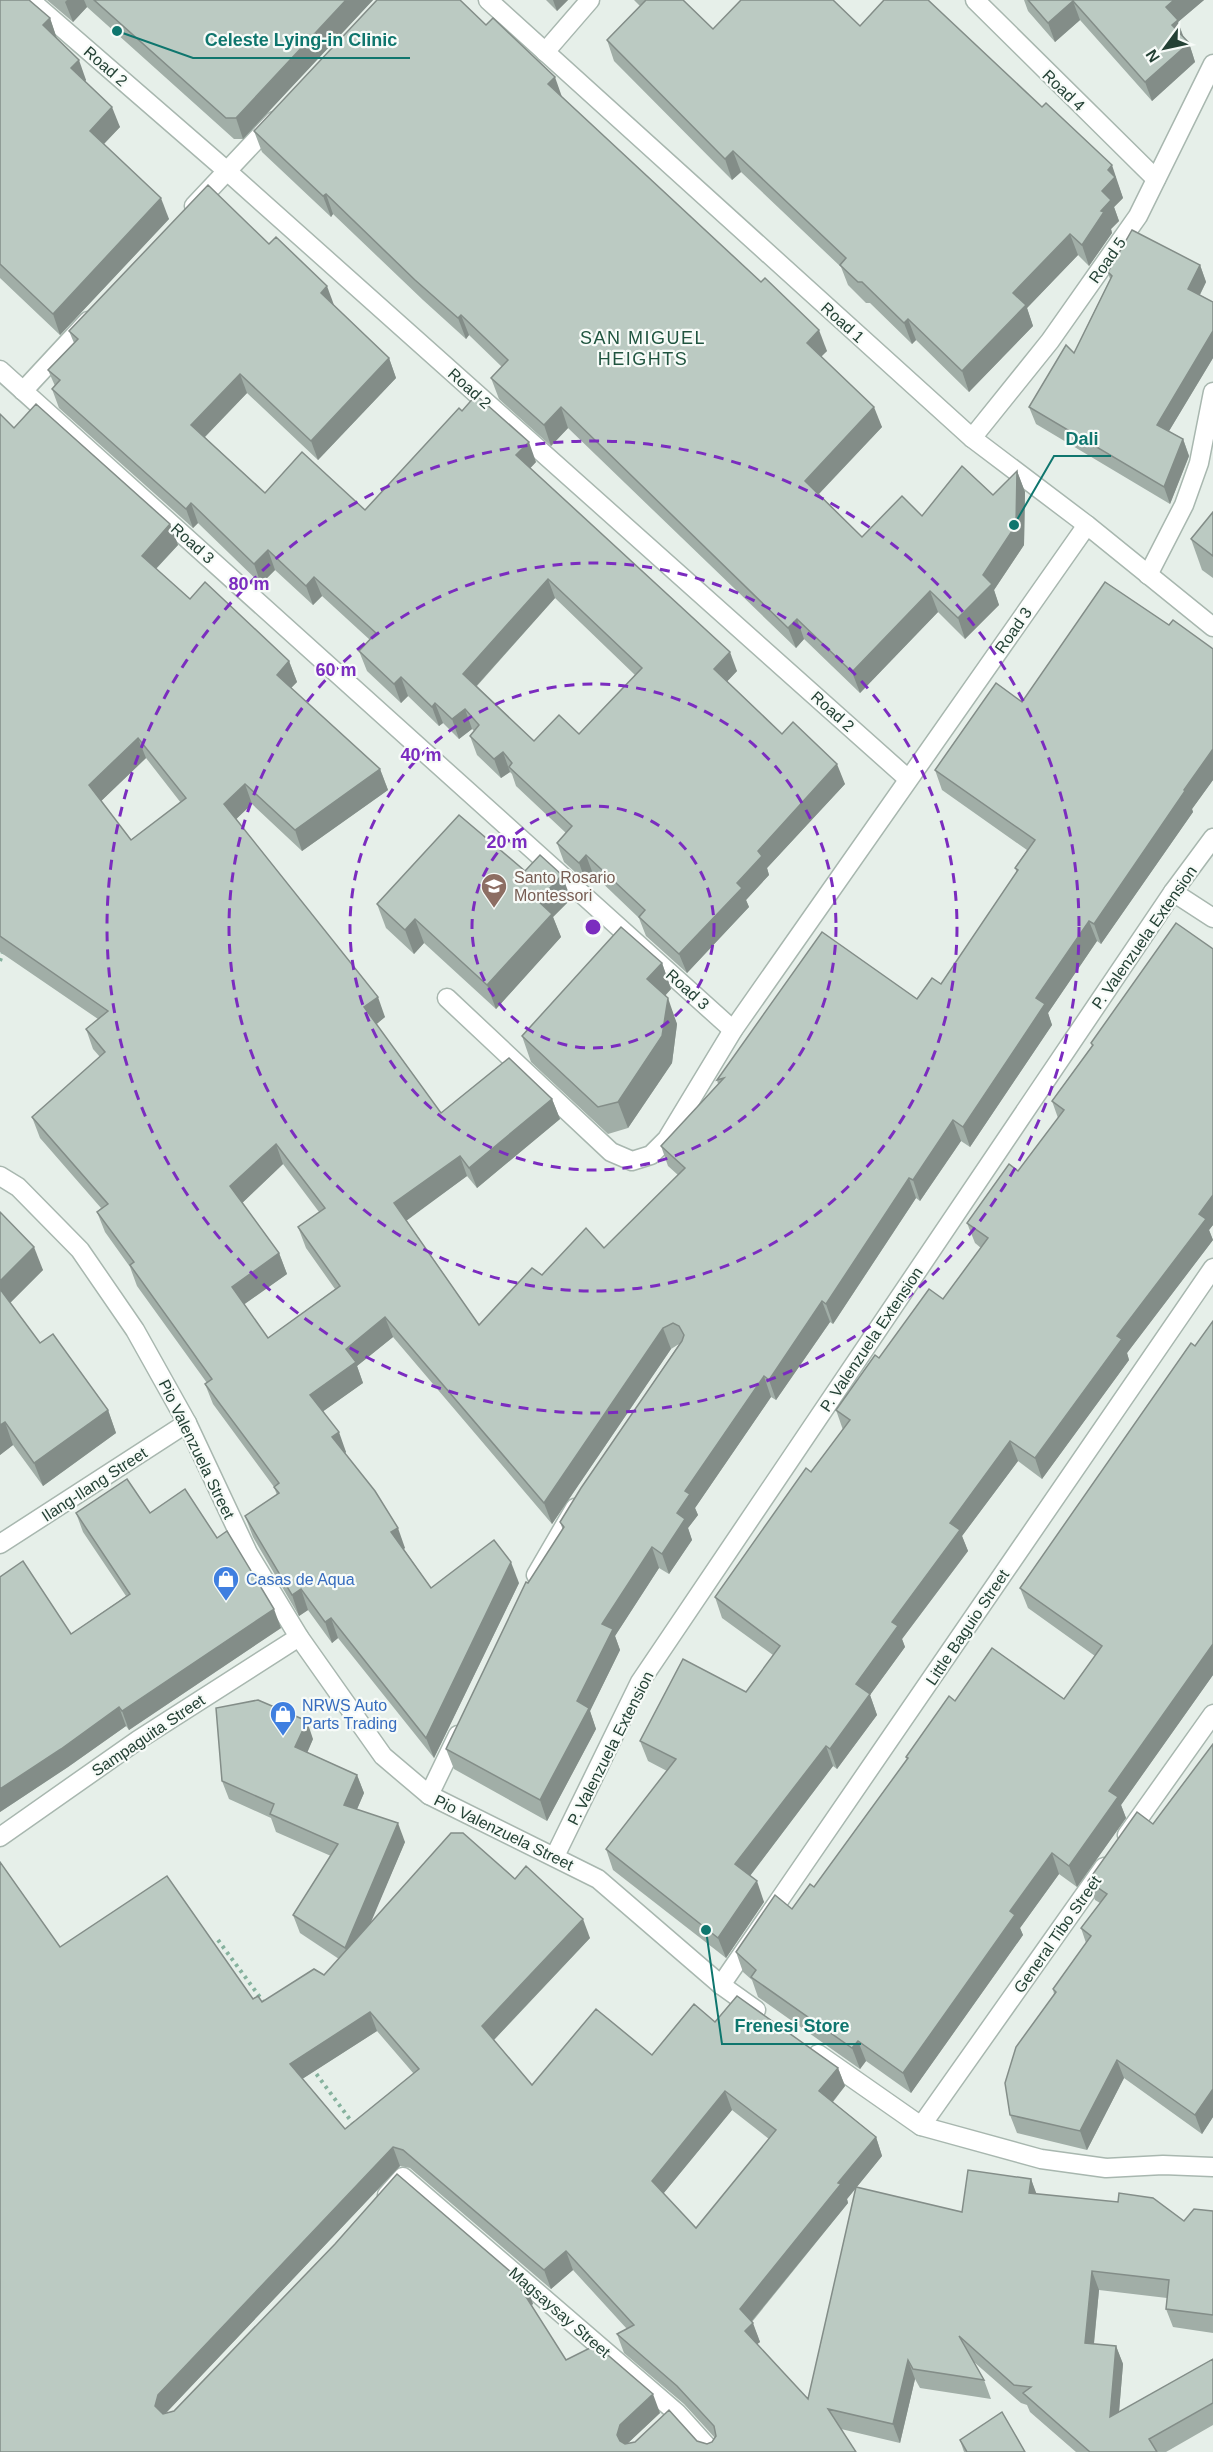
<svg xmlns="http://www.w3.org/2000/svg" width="1213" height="2452" viewBox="0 0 1213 2452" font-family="Arial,sans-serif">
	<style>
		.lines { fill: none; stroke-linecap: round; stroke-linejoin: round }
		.service-casing { stroke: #a8b7af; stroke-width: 21 }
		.minor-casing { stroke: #a8b7af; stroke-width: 21 }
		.tertiary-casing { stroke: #a8b7af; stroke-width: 21 }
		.path { stroke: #86b29e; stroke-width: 4; stroke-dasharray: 3 4.5; stroke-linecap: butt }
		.service { stroke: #fff; stroke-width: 18 }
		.minor { stroke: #fff; stroke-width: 18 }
		.tertiary { stroke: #fff; stroke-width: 18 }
		.wall { fill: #a1aea7; fill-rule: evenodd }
		.shaded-wall { fill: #838d88 }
		.building { fill: #bbcac2; stroke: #838d88; stroke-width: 1.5; fill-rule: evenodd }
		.ring { fill: none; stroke: #7b2cbf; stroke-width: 3; stroke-dasharray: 10 8 }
		.labels { text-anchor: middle; stroke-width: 4.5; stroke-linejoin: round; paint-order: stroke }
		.street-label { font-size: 16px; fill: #244135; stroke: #f7fbf8 }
		.education-label { font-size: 16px; fill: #785e54; stroke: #f7fbf8; text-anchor: start }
		.shop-label { font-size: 16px; fill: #366cbe; stroke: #f7fbf8; text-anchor: start }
		.neighbourhood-label { font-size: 18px; letter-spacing: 1.5px; fill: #1f543f; stroke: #f7fbf8 }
		.centre { fill: #7b2cbf; stroke: #f7fbf8; stroke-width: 3 }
		.ring-label { font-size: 18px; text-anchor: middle; font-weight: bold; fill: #7b2cbf; stroke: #f7fbf8; stroke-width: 4.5; stroke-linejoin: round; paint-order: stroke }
		.leader { fill: none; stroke: #0f766e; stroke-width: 2 }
		.callout-dot { fill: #0f766e; stroke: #f7fbf8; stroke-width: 2 }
		.callout-label { font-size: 18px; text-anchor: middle; font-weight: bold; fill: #0f766e; stroke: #f7fbf8; stroke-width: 4.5; stroke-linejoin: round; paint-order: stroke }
	</style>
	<rect width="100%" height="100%" fill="#e6efe9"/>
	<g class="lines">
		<g class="service-casing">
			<g id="service">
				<polyline points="545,52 590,0"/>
				<polyline points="194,206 274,121"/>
				<polyline points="23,391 88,321"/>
				<polyline points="536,1575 575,1508"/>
				<polyline points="429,1795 458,1735"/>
			</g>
		</g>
		<g class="minor-casing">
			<g id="minor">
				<polyline points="30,0 227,171 907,778"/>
				<polyline points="488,0 972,438 1087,525 1213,627"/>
				<polyline points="975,0 1156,179"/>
				<polyline points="0,370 733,1030"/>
				<polyline points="972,438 1050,341 1138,216 1213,64"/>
				<polyline points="1148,575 1184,505 1199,463 1213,392"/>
				<polyline points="1173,892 1213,918"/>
				<polyline points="447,998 611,1152 632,1161 651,1155 667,1139 733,1030 1087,525"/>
				<polyline points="0,1544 187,1423"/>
				<polyline points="1127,1835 1213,1714"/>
				<polyline points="0,1837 138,1740 299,1637"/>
				<polyline points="721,1985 1213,1268"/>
				<polyline points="921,2126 1104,1867"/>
				<polyline points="387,2195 403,2177 677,2413 712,2452"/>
			</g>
		</g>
		<g class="tertiary-casing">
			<g id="tertiary">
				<polyline points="0,1176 18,1187 80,1250 135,1330 187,1423 248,1553 299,1637 383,1756 429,1795 598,1879 721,1985 756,2010"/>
				<polyline points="555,1856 640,1682 1173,892 1213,838"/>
				<polyline points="818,2054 921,2126 1041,2159 1106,2168 1163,2165 1213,2167"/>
			</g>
		</g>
		<g class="path">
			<polyline points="0,961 4,949"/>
			<polyline points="218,1940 265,2004"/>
			<polyline points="312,2068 354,2125"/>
		</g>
		<use href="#service" class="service"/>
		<use href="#minor" class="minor"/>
		<use href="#tertiary" class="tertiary"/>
	</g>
	<g class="wall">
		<polygon points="0,0 50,18 57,39 86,80 85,82 120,127 104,144 169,219 60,335 0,278"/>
		<polygon points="47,0 373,0 243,139 234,139 87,7 73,22"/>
		<polygon points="546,0 568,0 557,11"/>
		<polygon points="634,0 683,0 713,29 860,26 1119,186 1119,187 1123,198 1114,207 1119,221 1111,229 1112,233 1089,266 1078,255 1027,308 1033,326 969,392 916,340 912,344 870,303 866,303 848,285 841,267 741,172 732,180 614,61 607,40 640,6"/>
		<polygon points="1024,0 1204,0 1178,22 1184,38 1189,43 1195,62 1152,101 1080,20 1055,42 1028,11"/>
		<polygon points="562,98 827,351 821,356 882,427 819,494 862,537 922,516 993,495 1017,471 1025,492 1024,545 994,590 999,605 965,639 938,612 860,693 804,639 796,648 568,428 551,446 499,399 491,378 502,367 469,335 466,339 423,300 333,214 331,217 262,152 254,131"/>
		<polygon points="1200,265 1206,282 1200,295 1213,302 1213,358 1169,431 1183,439 1189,456 1170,504 1036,424 1029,407 1074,353 1110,279 1108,272"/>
		<path d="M 334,305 L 389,358 L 396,378 L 318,460 L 247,393 L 205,437 L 265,493 L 365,510 L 462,411 L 536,462 L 530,468 L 737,671 L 727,681 L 782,734 L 845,784 L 767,868 L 769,875 L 746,900 L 749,907 L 687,973 L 646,936 L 639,918 L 593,874 L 586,882 L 564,862 L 557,843 L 566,833 L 516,786 L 512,774 L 510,772 L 501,778 L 477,755 L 470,736 L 474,731 L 472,729 L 459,739 L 443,723 L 439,726 L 408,696 L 401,703 L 367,671 L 359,651 L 370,640 L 322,596 L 313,605 L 275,570 L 261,584 L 198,523 L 193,528 L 59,408 L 52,389 L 55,386 L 48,370 L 74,343 L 69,331 ZM 555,598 L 635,675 L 579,734 L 534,741 L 477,686 Z"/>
		<path d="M 0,414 L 14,428 L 170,524 L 178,545 L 156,569 L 190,599 L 289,661 L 297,682 L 291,688 L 380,769 L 388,790 L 302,851 L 252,804 L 236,819 L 385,1017 L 376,1024 L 441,1113 L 552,1099 L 560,1119 L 477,1188 L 467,1176 L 406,1220 L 479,1325 L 542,1275 L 604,1248 L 678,1175 L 668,1166 L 661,1146 L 718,1084 L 717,1080 L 917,999 L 941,984 L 1017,873 L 1015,868 L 1027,850 L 942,790 L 935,770 L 1022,702 L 1169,625 L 1213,649 L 1213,780 L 1192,809 L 1193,812 L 1101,944 L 1097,941 L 1048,1013 L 1052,1025 L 970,1147 L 961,1141 L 920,1201 L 916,1198 L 833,1324 L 830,1322 L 776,1400 L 771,1397 L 695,1508 L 698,1515 L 688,1528 L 692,1540 L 669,1574 L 659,1568 L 615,1636 L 620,1650 L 590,1711 L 596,1729 L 547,1821 L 454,1769 L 446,1749 L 528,1583 L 563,1530 L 560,1522 L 679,1344 L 671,1349 L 552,1524 L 393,1337 L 357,1366 L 363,1383 L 323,1411 L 346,1452 L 345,1454 L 405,1548 L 404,1549 L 431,1588 L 519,1583 L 434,1758 L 338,1638 L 332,1643 L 308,1610 L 299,1616 L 253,1537 L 245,1516 L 277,1495 L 274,1487 L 213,1404 L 205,1384 L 207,1383 L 137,1286 L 130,1267 L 105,1232 L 97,1212 L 101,1208 L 40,1138 L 32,1117 L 100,1057 L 93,1049 L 86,1029 L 98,1019 L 0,952 ZM 146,758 L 181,803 L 131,840 L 101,801 ZM 283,1164 L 319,1212 L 298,1227 L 306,1248 L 335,1289 L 268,1338 L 244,1304 L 287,1274 L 279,1253 L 242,1203 Z"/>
		<polygon points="1213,512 1213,578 1202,570 1191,539"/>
		<polygon points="525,871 571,899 553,917 561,937 496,1009 424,943 414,954 386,928 377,904"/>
		<polygon points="1213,949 1213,1225 1209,1230 1213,1240 1127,1353 1129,1360 1042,1479 1018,1461 962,1536 968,1551 902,1639 905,1647 870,1695 877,1715 837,1769 833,1766 750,1876 764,1902 726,1958 613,1870 606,1849 667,1771 648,1761 640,1741 746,1692 773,1655 722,1618 715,1597 843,1430 836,1410 879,1358 943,1299 981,1248 975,1243 967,1223 1018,1171 1058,1118 1052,1101 1092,1046 1091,1043"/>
		<polygon points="662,963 671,989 665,996 677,1024 672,1063 628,1128 608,1134 531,1062 522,1036"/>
		<polygon points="0,1212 43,1270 10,1303 40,1343 108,1410 116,1433 43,1486 13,1445 0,1455"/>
		<polygon points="1213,1321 1213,1675 1121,1805 1126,1818 1077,1887 1059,1874 1020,1928 1023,1935 911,2093 866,2061 860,2069 758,1997 752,1980 743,1972 736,1952 792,1909 814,1887 907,1760 906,1757 955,1701 1064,1699 1095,1656 1028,1608 1020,1588"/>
		<polygon points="76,1513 150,1513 217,1538 281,1628 129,1730 126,1726 68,1767 0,1812 0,1577 71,1634 126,1596 83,1532"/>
		<path d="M 313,1739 L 307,1752 L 357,1775 L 364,1793 L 357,1809 L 405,1842 L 369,1925 L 515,1879 L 590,1938 L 494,2040 L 532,2085 L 652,2055 L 715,2022 L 838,2068 L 845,2086 L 833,2102 L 876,2137 L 882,2156 L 847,2199 L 848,2203 L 752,2322 L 760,2342 L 757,2344 L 808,2399 L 962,2212 L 1031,2179 L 1036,2194 L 1184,2221 L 1213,2211 L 1213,2333 L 1173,2327 L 1166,2309 L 1167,2298 L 1099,2290 L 1094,2344 L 1116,2346 L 1123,2364 L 1119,2412 L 1213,2359 L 1213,2425 L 1166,2452 L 1076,2452 L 1030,2412 L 1027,2405 L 1021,2403 L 974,2362 L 984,2380 L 991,2399 L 920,2388 L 915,2379 L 900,2443 L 841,2429 L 856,2452 L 0,2452 L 60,1947 L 262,2002 L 324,1975 L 339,1959 L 300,1933 L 293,1915 L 331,1856 L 276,1832 L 271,1818 L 229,1799 L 222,1781 ZM 377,2031 L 414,2074 L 345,2129 L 302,2079 ZM 732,2110 L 769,2139 L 696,2228 L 663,2194 ZM 400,2166 L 410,2168 L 551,2289 L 573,2270 L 627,2329 L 617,2334 L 624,2353 L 684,2404 L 715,2438 L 712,2442 L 707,2444 L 697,2441 L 628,2443 L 660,2413 L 566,2360 L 531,2305 L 533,2304 L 526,2285 L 174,2411 L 166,2413 Z"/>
		<polygon points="1213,1744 1213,2117 1202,2134 1124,2078 1087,2150 1017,2133 1010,2115 1054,1994 1053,1989 1086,1943 1081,1928 1100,1903 1095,1900 1088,1881 1153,1824"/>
		<polygon points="960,2440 1025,2452 964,2452"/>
	</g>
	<g class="shaded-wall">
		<polygon points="67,0 84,0 87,7 73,22 65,2"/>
		<polygon points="346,0 373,0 243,139 236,118"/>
		<polygon points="553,0 568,0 557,11"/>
		<polygon points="1174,0 1204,0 1178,22 1184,39 1179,44 1166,7"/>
		<polygon points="1073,1 1080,20 1055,42 1048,23"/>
		<polygon points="50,18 57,39 50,46 43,25"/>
		<polygon points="1189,43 1195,62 1152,101 1145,82"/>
		<polygon points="79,60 86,80 78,89 71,68"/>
		<polygon points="555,77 562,97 548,84"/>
		<polygon points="112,107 120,127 97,151 90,131"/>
		<polygon points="733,151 741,172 732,180 725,159"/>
		<polygon points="1112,165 1123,198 1114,207 1119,221 1111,229 1112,233 1089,266 1082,245 1101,211 1102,191 1108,170"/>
		<polygon points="326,194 333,214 331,217 323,196"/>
		<polygon points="161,198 169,219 60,335 53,314"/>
		<polygon points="1070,234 1078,255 1027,308 1033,326 969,392 962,371 1013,293"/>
		<polygon points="1200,265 1206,282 1194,306 1188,289"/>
		<polygon points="327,286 334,305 328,312 321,293"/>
		<polygon points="461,315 469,335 466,339 458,318"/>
		<polygon points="908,319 916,340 912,344 904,323"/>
		<polygon points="819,330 827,351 815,363 807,343"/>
		<polygon points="1213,331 1213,358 1163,441 1157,425"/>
		<polygon points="389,358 396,378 318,460 311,441"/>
		<polygon points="240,374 247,393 198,444 191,425"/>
		<polygon points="561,407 568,428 551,446 544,425"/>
		<polygon points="874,407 882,427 812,501 805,481"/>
		<polygon points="1183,439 1189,456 1170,504 1164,487"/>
		<polygon points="529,442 536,462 524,475 516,455"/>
		<polygon points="1017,471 1025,492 1024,545 994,590 999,605 965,639 958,618 983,575"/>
		<polygon points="191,503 198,523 193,528 186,509"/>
		<polygon points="170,524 178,545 149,576 142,556"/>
		<polygon points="268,550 275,570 261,584 254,564"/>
		<polygon points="314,577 322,596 313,605 306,586"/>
		<polygon points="548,579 555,598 470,693 463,674"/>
		<polygon points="930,591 938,612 860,693 852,672"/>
		<polygon points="797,619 804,639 796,648 788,628"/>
		<polygon points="730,652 737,671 721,688 714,669"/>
		<polygon points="289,661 297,682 284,695 277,675"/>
		<polygon points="401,677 408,696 401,703 394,684"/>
		<polygon points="435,703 443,723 439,726 432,707"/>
		<polygon points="465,709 472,729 459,739 452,719"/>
		<polygon points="138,738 146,758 96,806 89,785"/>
		<polygon points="1213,749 1213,780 1192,809 1193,812 1101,944 1094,924 1184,790"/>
		<polygon points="503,752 510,772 501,778 494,759"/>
		<polygon points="837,764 845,784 767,868 769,875 746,900 749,907 687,973 679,954 737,883 758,851"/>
		<polygon points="380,769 388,790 302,851 295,830"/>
		<polygon points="245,784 252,804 231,824 224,804"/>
		<polygon points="586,855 593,874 586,882 579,863"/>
		<polygon points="562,875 571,899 553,917 561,937 496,1009 487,985 538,901"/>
		<polygon points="415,919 424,943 414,954 405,930"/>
		<polygon points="1089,921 1097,941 1048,1013 1052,1025 970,1147 963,1127 1036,998"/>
		<polygon points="662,963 671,989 656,1005 647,979"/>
		<polygon points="378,997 385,1017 372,1028 364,1007"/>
		<polygon points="668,998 677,1024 672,1063 628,1128 618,1102"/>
		<polygon points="552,1099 560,1119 477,1188 469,1168"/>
		<polygon points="953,1120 961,1141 920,1201 913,1180"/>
		<polygon points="276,1144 283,1164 238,1207 230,1186"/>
		<polygon points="460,1156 467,1176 402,1224 394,1203"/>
		<polygon points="909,1178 916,1198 833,1324 826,1304"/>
		<polygon points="1213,1195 1213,1225 1209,1230 1213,1240 1127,1353 1129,1360 1042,1479 1035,1458 1199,1214"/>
		<polygon points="34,1247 43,1270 5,1308 0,1294 0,1281"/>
		<polygon points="279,1253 287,1274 239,1308 232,1287"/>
		<polygon points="822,1301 830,1322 776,1400 769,1380"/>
		<polygon points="385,1317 393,1337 357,1366 363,1383 318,1415 310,1395 346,1349"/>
		<polygon points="663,1328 671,1349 552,1524 544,1503"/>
		<polygon points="764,1376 771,1397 695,1508 698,1515 688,1528 692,1540 669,1574 662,1554 685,1491"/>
		<polygon points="108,1410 116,1433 43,1486 34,1463"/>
		<polygon points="5,1422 13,1445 0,1455 0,1425"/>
		<polygon points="339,1432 346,1452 339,1458 332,1437"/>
		<polygon points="1010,1441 1018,1461 962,1536 968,1551 902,1639 905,1647 870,1695 877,1715 837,1769 830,1749 856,1684 950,1523"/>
		<polygon points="398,1528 405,1548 399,1552 391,1532"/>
		<polygon points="652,1547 659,1568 615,1636 620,1650 590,1711 596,1729 547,1821 540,1800 577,1701 602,1624"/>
		<polygon points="511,1562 519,1583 434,1758 426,1738"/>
		<polygon points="301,1589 308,1610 299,1616 292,1595"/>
		<polygon points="274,1609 281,1628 129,1730 122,1711"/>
		<polygon points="331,1618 338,1638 332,1643 325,1622"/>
		<polygon points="1213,1644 1213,1675 1121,1805 1126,1818 1077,1887 1069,1866 1109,1791"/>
		<polygon points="119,1707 126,1726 68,1767 0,1812 0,1789"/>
		<polygon points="307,1721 313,1739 302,1765 295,1747"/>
		<polygon points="826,1746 833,1766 743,1885 735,1864"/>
		<polygon points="357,1775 364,1793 351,1823 344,1805"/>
		<polygon points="398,1823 405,1842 352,1967 345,1948"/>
		<polygon points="1052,1853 1059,1874 1020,1928 1023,1935 911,2093 903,2073 1010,1911"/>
		<polygon points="757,1881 764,1902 726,1958 718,1938"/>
		<polygon points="583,1919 590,1938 489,2045 482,2026"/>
		<polygon points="370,2012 377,2031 296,2083 290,2064"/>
		<polygon points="858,2041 866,2061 860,2069 852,2048"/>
		<polygon points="1117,2060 1124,2078 1087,2150 1080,2131"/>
		<polygon points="838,2068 845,2086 826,2110 819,2091"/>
		<polygon points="1213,2089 1213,2117 1202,2134 1195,2115"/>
		<polygon points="725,2091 732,2110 658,2200 652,2181"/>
		<polygon points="876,2137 882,2156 847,2199 848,2203 746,2328 740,2309 838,2183"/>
		<polygon points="393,2147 400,2166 165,2414 162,2425 155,2406 158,2395"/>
		<polygon points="1031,2179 1038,2198 1029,2193"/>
		<polygon points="566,2251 573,2270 551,2289 544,2270"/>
		<polygon points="1092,2271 1099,2290 1092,2362 1085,2343"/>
		<polygon points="526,2285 533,2304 528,2308 521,2289"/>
		<polygon points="753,2323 760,2342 751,2349 745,2331"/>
		<polygon points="1116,2346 1123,2364 1117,2436 1110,2417"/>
		<polygon points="908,2360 915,2379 900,2443 893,2424"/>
		<polygon points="653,2394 660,2413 627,2444 625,2452 617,2435 620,2425"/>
	</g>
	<g class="building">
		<polygon points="0,0 29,0 50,18 43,25 79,60 71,68 112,107 90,131 161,198 53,314 0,264"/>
		<polygon points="94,0 346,0 236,118 226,118"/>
		<polygon points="377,0 460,0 486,25 493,18 555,77 548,84 761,282 765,278 819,330 807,343 874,407 805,481 862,537 902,496 922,516 962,466 993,495 1017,471 1016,525 983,575 992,584 958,618 930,591 852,672 797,619 788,628 561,407 544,425 491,378 508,360 461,315 458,318 415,280 326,194 323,196 254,131"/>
		<polygon points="646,0 683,0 713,29 741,0 833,0 860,26 884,0 928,0 1042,107 1046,103 1112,165 1108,170 1115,177 1102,191 1111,200 1101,211 1104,212 1082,245 1070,234 1013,293 1026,305 962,371 908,319 904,323 862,282 858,282 840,265 846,258 733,151 725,159 607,40"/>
		<polygon points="1028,0 1174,0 1166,7 1178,20 1172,25 1189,43 1145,82 1073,1 1048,23"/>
		<path d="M 208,185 L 269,244 L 276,237 L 327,286 L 321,293 L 389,358 L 311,441 L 240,374 L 191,425 L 265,493 L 302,452 L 365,510 L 459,408 L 462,411 L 476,395 L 529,442 L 516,455 L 730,652 L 714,669 L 782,734 L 793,722 L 837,764 L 758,851 L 762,856 L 737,883 L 742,888 L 679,954 L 639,917 L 645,910 L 586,855 L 579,863 L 557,843 L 572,826 L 509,767 L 512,763 L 503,752 L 494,759 L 470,736 L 479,725 L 465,709 L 452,719 L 435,703 L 432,707 L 401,677 L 394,684 L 359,651 L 376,633 L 314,577 L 306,586 L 268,550 L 254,564 L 191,503 L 186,509 L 52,389 L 60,380 L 48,370 L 78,339 L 69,331 ZM 548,579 L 642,668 L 579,734 L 559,715 L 534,741 L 463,674 Z"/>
		<polygon points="1132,230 1200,265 1188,289 1213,302 1213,331 1157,425 1183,439 1164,487 1029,407 1066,345 1074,353 1112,276 1108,272"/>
		<path d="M 36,404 L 170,524 L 142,556 L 190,599 L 205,582 L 289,661 L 277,675 L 380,769 L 295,830 L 245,784 L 224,804 L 378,997 L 364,1007 L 441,1113 L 509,1058 L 552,1099 L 469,1168 L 460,1156 L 394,1203 L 479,1325 L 532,1268 L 542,1275 L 586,1228 L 604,1248 L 685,1168 L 661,1146 L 724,1078 L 717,1080 L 822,932 L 917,999 L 932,978 L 941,984 L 1018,870 L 1015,868 L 1035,840 L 935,770 L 996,683 L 1022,702 L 1105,582 L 1169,625 L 1173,620 L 1213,649 L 1213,749 L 1184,790 L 1185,791 L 1094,924 L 1089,921 L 1036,998 L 1045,1004 L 963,1127 L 953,1120 L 913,1180 L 909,1178 L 826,1304 L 822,1301 L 769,1380 L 764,1376 L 685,1491 L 690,1494 L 677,1513 L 685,1519 L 662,1554 L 652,1547 L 602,1624 L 613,1629 L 577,1701 L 589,1708 L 540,1800 L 446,1749 L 526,1582 L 528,1583 L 564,1527 L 560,1522 L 581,1488 L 682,1341 L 684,1335 L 679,1326 L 673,1323 L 663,1328 L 544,1503 L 385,1317 L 346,1349 L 356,1362 L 310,1395 L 339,1432 L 332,1437 L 375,1491 L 398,1528 L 391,1532 L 431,1588 L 494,1540 L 511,1562 L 426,1738 L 331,1618 L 325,1622 L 301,1589 L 292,1595 L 245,1516 L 279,1493 L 274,1487 L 279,1483 L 205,1384 L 212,1379 L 130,1265 L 134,1262 L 97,1212 L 108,1204 L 32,1117 L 105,1052 L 86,1029 L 108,1011 L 0,936 L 0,414 L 14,428 ZM 138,738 L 186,798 L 131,840 L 89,785 ZM 276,1144 L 325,1208 L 298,1227 L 340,1286 L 268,1338 L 232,1287 L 279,1253 L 230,1186 Z"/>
		<polygon points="1213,512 1213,556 1191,539"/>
		<polygon points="459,815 525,871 540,855 562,875 538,901 552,914 487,985 415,919 405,930 377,904"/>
		<polygon points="1176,923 1213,949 1213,1195 1199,1214 1206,1219 1117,1336 1122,1339 1035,1458 1010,1441 950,1523 960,1530 892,1622 898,1626 856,1684 870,1694 830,1749 826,1746 735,1864 757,1881 718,1938 606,1849 676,1759 640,1741 683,1659 746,1692 780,1646 715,1597 806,1468 811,1472 850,1420 836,1410 875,1355 879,1358 929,1289 943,1299 988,1238 967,1223 1009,1164 1018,1171 1064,1110 1052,1101 1093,1045 1091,1043"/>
		<polygon points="621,927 662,963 647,979 668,998 662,1036 618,1102 598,1107 522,1036"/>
		<polygon points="0,1212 34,1247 0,1281"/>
		<polygon points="0,1289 40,1343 53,1334 108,1410 34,1463 5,1422 0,1425"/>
		<polygon points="1213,1321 1213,1644 1109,1791 1118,1797 1069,1866 1052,1853 1010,1911 1015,1915 903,2073 858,2041 852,2048 751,1977 756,1970 736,1952 775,1895 792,1909 810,1884 814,1887 908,1758 906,1757 949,1696 955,1701 992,1648 1064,1699 1102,1646 1020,1588 1191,1343 1195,1346"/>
		<polygon points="127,1479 150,1513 185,1489 217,1538 227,1531 274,1609 122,1711 119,1707 61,1749 0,1789 0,1577 23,1561 71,1634 130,1594 76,1513"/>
		<polygon points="258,1700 307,1721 295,1747 357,1775 344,1805 398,1823 345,1948 293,1915 338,1844 270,1814 274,1804 222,1781 216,1708"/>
		<polygon points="1213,1744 1213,2089 1195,2115 1117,2060 1080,2131 1010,2115 1005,2083 1016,2047 1056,1992 1053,1989 1091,1936 1081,1928 1107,1894 1088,1881 1137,1812 1153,1824"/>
		<path d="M 451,1833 L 463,1833 L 515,1879 L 526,1866 L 583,1919 L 482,2026 L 532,2085 L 596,2009 L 652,2055 L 694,2004 L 715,2022 L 737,1996 L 838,2068 L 819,2091 L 876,2137 L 838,2183 L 841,2184 L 740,2309 L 753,2323 L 745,2331 L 808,2399 L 856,2187 L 962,2212 L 968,2170 L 1031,2179 L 1029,2193 L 1118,2202 L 1119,2193 L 1153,2198 L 1184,2221 L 1194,2209 L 1213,2211 L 1213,2315 L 1166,2309 L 1169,2280 L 1092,2271 L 1085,2343 L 1116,2346 L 1110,2417 L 1213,2359 L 1213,2403 L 1149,2439 L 1157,2452 L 1090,2452 L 1023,2393 L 1031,2387 L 1014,2385 L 959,2336 L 984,2380 L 913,2369 L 908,2360 L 893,2424 L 828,2409 L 856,2452 L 0,2452 L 0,1862 L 60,1947 L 167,1876 L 253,1999 L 258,1996 L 262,2002 L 314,1969 L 324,1975 ZM 370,2012 L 419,2069 L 345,2129 L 290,2064 ZM 725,2091 L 776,2130 L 696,2228 L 652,2181 ZM 393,2147 L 403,2150 L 544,2270 L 566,2251 L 634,2325 L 617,2334 L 677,2386 L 714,2426 L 716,2436 L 712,2442 L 707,2444 L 697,2441 L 669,2410 L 635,2442 L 625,2444 L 620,2441 L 617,2435 L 620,2425 L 653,2394 L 596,2345 L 566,2360 L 521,2289 L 526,2285 L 397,2174 L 335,2244 L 174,2411 L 163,2414 L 155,2406 L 158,2395 Z"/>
		<polygon points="1002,2412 1025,2452 967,2452 960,2440"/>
	</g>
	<g class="ring">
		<circle cx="593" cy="927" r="121"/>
		<circle cx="593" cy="927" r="243"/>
		<circle cx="593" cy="927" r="364"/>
		<circle cx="593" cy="927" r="486"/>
	</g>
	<defs>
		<g id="school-pin" transform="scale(1.35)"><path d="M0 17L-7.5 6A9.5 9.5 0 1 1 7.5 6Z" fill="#8d6e63" stroke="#f7fbf8"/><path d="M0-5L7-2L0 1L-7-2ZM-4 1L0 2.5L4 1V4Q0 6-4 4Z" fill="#fff"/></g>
		<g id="shop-pin" transform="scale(1.35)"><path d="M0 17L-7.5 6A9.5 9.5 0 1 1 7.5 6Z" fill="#3f7fe0" stroke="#f7fbf8"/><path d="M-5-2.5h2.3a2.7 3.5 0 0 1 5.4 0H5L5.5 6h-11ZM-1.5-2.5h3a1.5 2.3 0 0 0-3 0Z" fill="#fff"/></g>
	</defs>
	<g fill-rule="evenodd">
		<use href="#school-pin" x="494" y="886"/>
		<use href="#shop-pin" x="226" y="1579"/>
		<use href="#shop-pin" x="283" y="1714"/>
	</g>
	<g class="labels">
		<g class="street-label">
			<text transform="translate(106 66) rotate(41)" y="6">Road 2</text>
			<text transform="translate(1064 90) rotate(44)" y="6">Road 4</text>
			<text transform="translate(1107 260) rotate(-55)" y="6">Road 5</text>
			<text transform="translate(843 322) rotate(42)" y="6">Road 1</text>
			<text transform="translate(470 388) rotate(42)" y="6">Road 2</text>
			<text transform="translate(193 543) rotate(42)" y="6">Road 3</text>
			<text transform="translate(1013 630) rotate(-55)" y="6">Road 3</text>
			<text transform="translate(833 711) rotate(42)" y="6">Road 2</text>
			<text transform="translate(1144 937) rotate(-55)" y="6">P. Valenzuela Extension</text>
			<text transform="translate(688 989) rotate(42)" y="6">Road 3</text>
			<text transform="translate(871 1339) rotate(-56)" y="6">P. Valenzuela Extension</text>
			<text transform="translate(197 1449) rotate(64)" y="6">Pio Valenzuela Street</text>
			<text transform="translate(94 1484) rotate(-33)" y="6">Ilang-Ilang Street</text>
			<text transform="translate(967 1627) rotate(-56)" y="6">Little Baguio Street</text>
			<text transform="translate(148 1735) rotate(-34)" y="6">Sampaguita Street</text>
			<text transform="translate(610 1748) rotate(-63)" y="6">P. Valenzuela Extension</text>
			<text transform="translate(504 1832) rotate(26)" y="6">Pio Valenzuela Street</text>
			<text transform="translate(1057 1934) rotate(-55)" y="6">General Tibo Street</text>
			<text transform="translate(560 2312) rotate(41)" y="6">Magsaysay Street</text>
		</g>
		<g class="education-label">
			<text x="514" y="883">Santo Rosario<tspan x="514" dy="18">Montessori</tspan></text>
		</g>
		<g class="shop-label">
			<text x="246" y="1585">Casas de Aqua</text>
			<text x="302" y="1711">NRWS Auto<tspan x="302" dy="18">Parts Trading</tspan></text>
		</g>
		<g class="neighbourhood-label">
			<text x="643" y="344">SAN MIGUEL<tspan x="643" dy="21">HEIGHTS</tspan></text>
		</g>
	</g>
	<circle cx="593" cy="927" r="9" class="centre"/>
	<g class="ring-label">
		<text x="249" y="590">80 m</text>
		<text x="336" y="676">60 m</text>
		<text x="421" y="761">40 m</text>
		<text x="507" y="848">20 m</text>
	</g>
	<path class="leader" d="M117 31L193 58H410M1014 525L1054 456H1111M706 1930L722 2044H861"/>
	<g class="callout-dot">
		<circle cx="117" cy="31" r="6"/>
		<circle cx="1014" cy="525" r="6"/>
		<circle cx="706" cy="1930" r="6"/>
	</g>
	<g class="callout-label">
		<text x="301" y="46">Celeste Lying-in Clinic</text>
		<text x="1082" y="445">Dali</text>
		<text x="792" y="2032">Frenesi Store</text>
	</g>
	<g transform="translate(1165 48) rotate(237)" stroke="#f7fbf8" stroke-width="4.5" paint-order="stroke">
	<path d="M0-4.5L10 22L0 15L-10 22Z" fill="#244135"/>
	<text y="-9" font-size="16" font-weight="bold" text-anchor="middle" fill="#244135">N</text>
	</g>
</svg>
